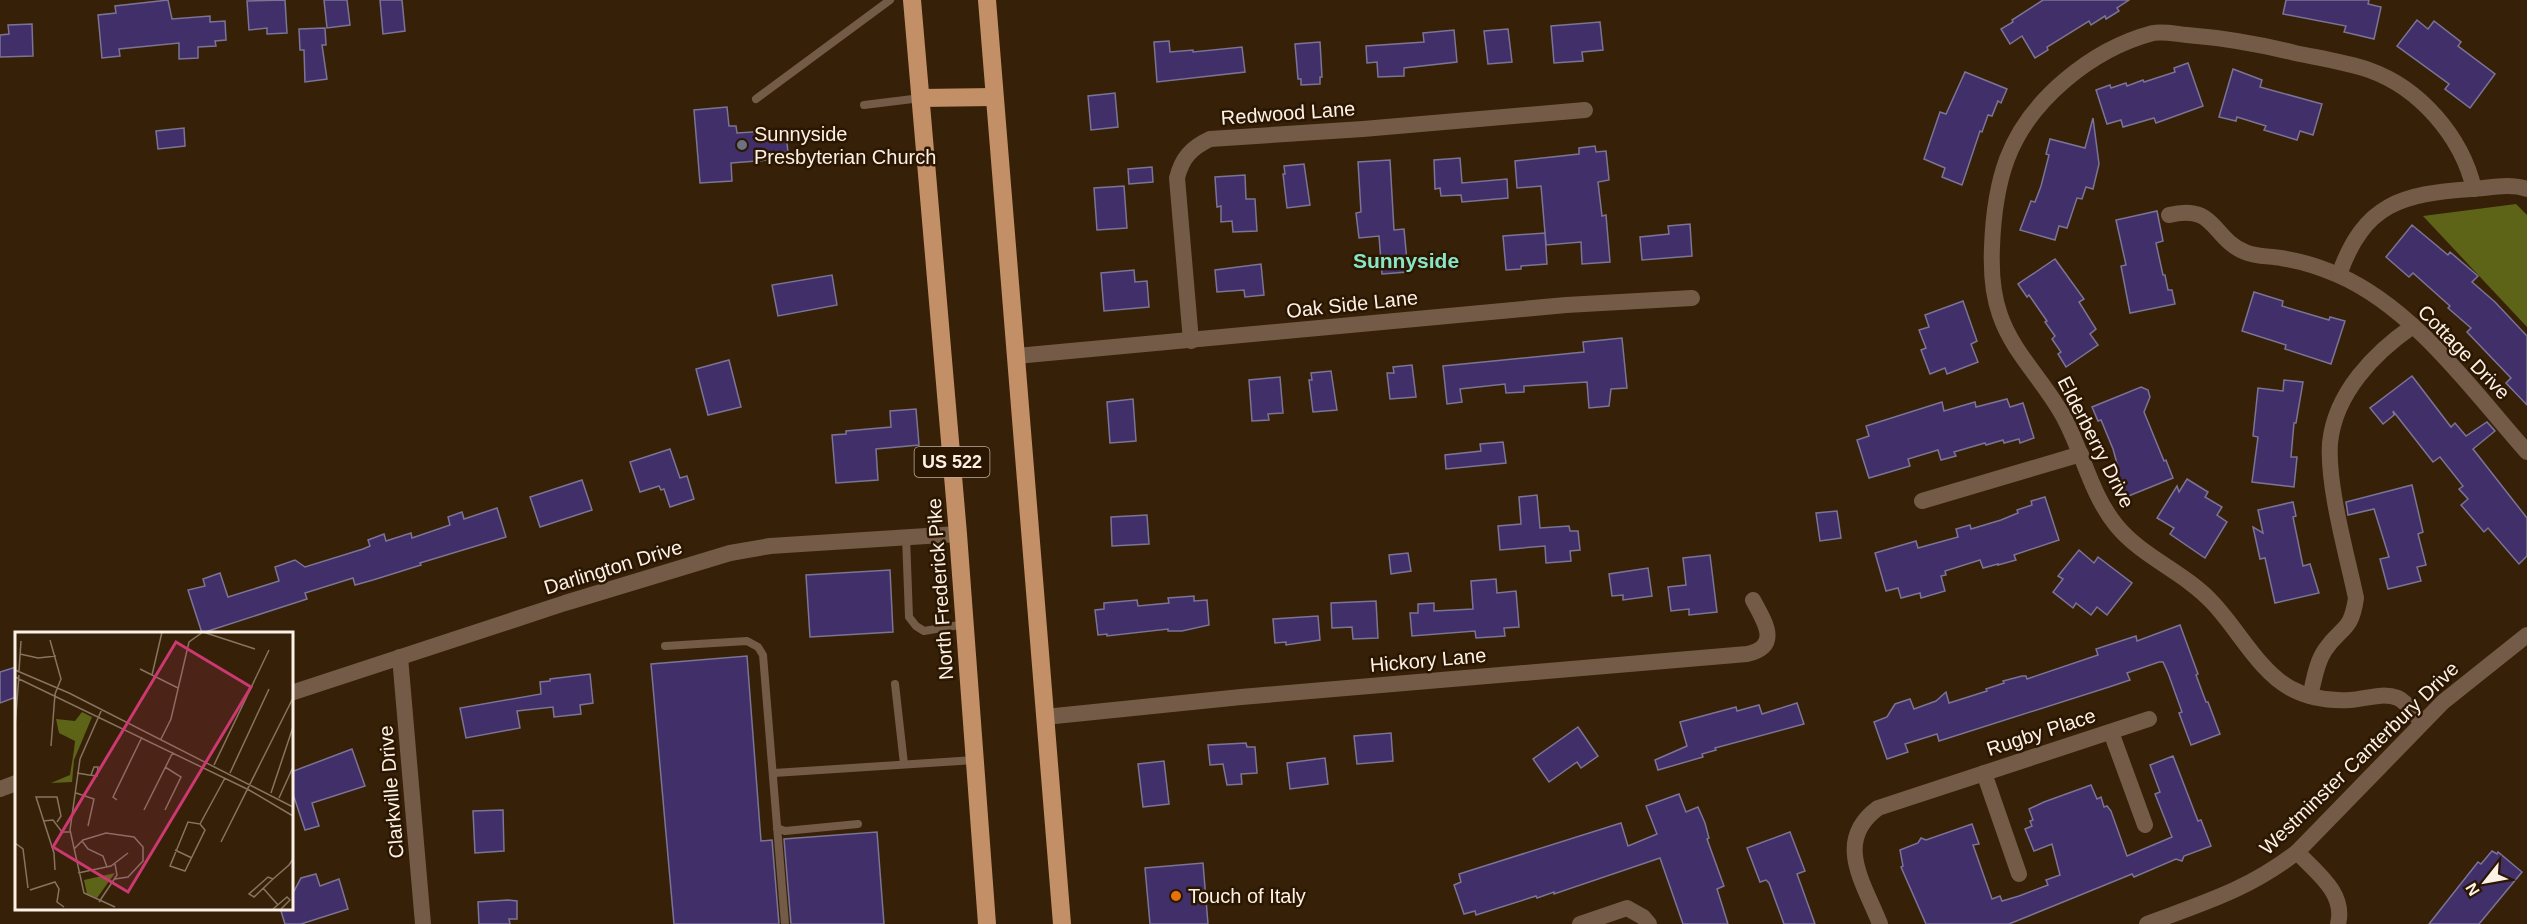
<svg xmlns="http://www.w3.org/2000/svg" width="2527" height="924" viewBox="0 0 2527 924" font-family="Arial,sans-serif">
	<style>
		.forest { fill: #5e6417 }
		.building { fill: #412f69; stroke: #7b7494; stroke-width: 1.5 }
		.lines { fill: none; stroke-linecap: round; stroke-linejoin: round }
		.lane { stroke: #735b47; stroke-width: 8 }
		.street { stroke: #735b47; stroke-width: 16 }
		.primary { stroke: #c28f66; stroke-width: 18 }
		.worship-dot { fill: #6b7280; stroke: #2b1601; stroke-width: 2 }
		.food-dot { fill: #e8710a; stroke: #2b1601; stroke-width: 2 }
		.labels { text-anchor: middle; stroke-width: 5; stroke-linejoin: round; paint-order: stroke }
		.shield { fill: #2b1601; stroke: #beafa1; stroke-width: 1.5 }
		.shield-label { font-size: 18px; font-weight: bold; fill: #fdf1e6 }
		.street-label { font-size: 20px; fill: #fdf1e6; stroke: #2b1601 }
		.poi-label { font-size: 20px; fill: #fdf1e6; stroke: #2b1601; text-anchor: start }
		.neighbourhood-label { font-size: 21px; font-weight: bold; fill: #88e5c5; stroke: #2b1601 }
		.inset-road { fill: none; stroke: #867461; stroke-width: 1.5 }
		.view { fill: #cb3970; fill-opacity: 0.15; stroke: #cb3970; stroke-width: 3 }
		.inset-edge { fill: none; stroke: #fdf1e6; stroke-width: 3 }
	</style>
	<rect width="100%" height="100%" fill="#362008"/>
	<polygon class="forest" points="2516,204 2527,215 2527,327 2423,216"/>
	<g class="building">
		<polygon points="168,0 172,19 210,16 210,22 225,21 226,40 215,41 216,46 198,47 198,58 179,59 179,43 119,49 120,56 102,58 98,15 116,13 115,6"/>
		<polygon points="285,0 287,33 267,34 267,28 249,30 247,1"/>
		<polygon points="324,0 347,0 350,25 327,28"/>
		<polygon points="380,0 402,0 405,31 383,34"/>
		<polygon points="2043,0 2129,0 2117,8 2119,11 2106,19 2105,16 2091,25 2089,21 2047,47 2048,50 2035,58 2022,36 2010,44 2001,29 2013,22 2012,20"/>
		<polygon points="2286,0 2369,0 2368,4 2381,7 2374,39 2344,32 2346,26 2283,14"/>
		<polygon points="2417,20 2428,29 2434,21 2461,42 2458,46 2495,74 2470,108 2445,89 2449,84 2397,46"/>
		<polygon points="1600,22 1603,50 1582,52 1583,61 1554,63 1551,26"/>
		<polygon points="32,24 33,56 0,57 0,35 9,34 8,25"/>
		<polygon points="325,28 326,45 322,45 327,79 305,82 304,50 300,50 299,29"/>
		<polygon points="1508,29 1512,62 1488,64 1484,31"/>
		<polygon points="1454,30 1457,62 1404,68 1404,76 1378,77 1377,62 1367,63 1366,46 1424,42 1423,33"/>
		<polygon points="1169,41 1170,52 1193,50 1193,52 1242,47 1245,72 1157,82 1154,42"/>
		<polygon points="1320,42 1322,77 1320,77 1320,84 1301,85 1301,79 1298,79 1295,44"/>
		<polygon points="2188,63 2203,106 2156,123 2154,118 2123,127 2121,120 2107,124 2096,90 2110,85 2111,88 2126,83 2127,86 2143,80 2144,82 2175,72 2174,68"/>
		<polygon points="2233,69 2262,80 2260,87 2322,104 2313,135 2300,131 2297,140 2264,130 2266,126 2237,117 2236,121 2219,117"/>
		<polygon points="1965,72 2007,89 2001,103 1998,101 1992,116 1988,115 1982,132 1980,131 1962,185 1942,177 1945,168 1924,159 1940,112 1946,114"/>
		<polygon points="1115,93 1118,127 1091,130 1088,96"/>
		<polygon points="727,107 729,126 736,126 737,133 781,130 781,137 786,136 788,152 782,153 783,159 731,163 732,181 700,183 694,110"/>
		<polygon points="2093,118 2099,164 2093,189 2086,187 2082,199 2077,198 2067,228 2059,226 2055,240 2020,230 2031,201 2035,202 2041,186 2049,155 2046,154 2050,139 2085,148"/>
		<polygon points="184,128 185,146 158,149 156,131"/>
		<polygon points="1595,146 1596,152 1606,151 1609,180 1598,182 1602,216 1606,215 1610,262 1582,264 1581,242 1546,245 1541,186 1517,188 1515,161 1579,154 1579,148"/>
		<polygon points="1460,158 1462,183 1507,179 1508,198 1462,202 1461,195 1441,196 1440,188 1435,189 1434,160"/>
		<polygon points="1390,160 1394,230 1404,229 1408,272 1382,274 1379,236 1359,238 1356,213 1361,212 1358,162"/>
		<polygon points="1304,164 1310,205 1287,208 1283,174 1285,174 1284,166"/>
		<polygon points="1152,167 1153,182 1129,184 1128,169"/>
		<polygon points="1245,175 1246,199 1255,199 1257,231 1233,232 1232,221 1221,222 1221,206 1217,207 1215,177"/>
		<polygon points="1124,186 1127,228 1097,230 1094,188"/>
		<polygon points="2157,211 2163,241 2156,243 2163,275 2165,275 2168,290 2172,290 2175,304 2130,313 2121,266 2126,265 2116,220"/>
		<polygon points="1690,224 1692,256 1642,260 1640,237 1669,234 1668,226"/>
		<polygon points="2412,225 2448,255 2450,252 2478,276 2472,282 2495,302 2527,336 2527,405 2506,383 2511,378 2467,332 2471,328 2448,308 2450,306 2413,273 2409,277 2386,257"/>
		<polygon points="1545,233 1547,264 1521,266 1521,269 1506,270 1503,236"/>
		<polygon points="2055,259 2084,299 2079,302 2096,329 2090,334 2098,345 2066,367 2058,354 2061,352 2052,339 2055,336 2045,322 2047,321 2029,295 2027,297 2018,284"/>
		<polygon points="1261,264 1264,295 1245,297 1244,290 1217,292 1215,270"/>
		<polygon points="1134,270 1135,282 1147,281 1149,307 1104,311 1101,273"/>
		<polygon points="832,275 837,305 778,316 772,285"/>
		<polygon points="2254,292 2283,301 2282,306 2329,320 2330,317 2345,321 2331,364 2285,349 2286,345 2242,331"/>
		<polygon points="1963,301 1977,341 1971,344 1978,362 1947,374 1945,368 1930,374 1921,350 1926,348 1919,330 1929,327 1925,315"/>
		<polygon points="1622,338 1627,388 1611,389 1609,406 1589,408 1587,382 1524,386 1524,392 1506,393 1505,384 1460,389 1462,402 1447,404 1443,366 1584,352 1583,342"/>
		<polygon points="729,360 741,407 708,415 696,369"/>
		<polygon points="1412,365 1416,397 1390,399 1387,373 1394,373 1393,367"/>
		<polygon points="1331,371 1337,410 1313,412 1309,380 1312,380 1311,373"/>
		<polygon points="2412,376 2451,427 2455,423 2466,436 2487,422 2495,431 2473,449 2527,518 2527,556 2519,564 2488,528 2484,532 2461,505 2468,499 2459,489 2463,486 2440,457 2433,462 2393,411 2394,415 2383,424 2370,408"/>
		<polygon points="1280,377 1283,413 1268,414 1269,420 1252,421 1249,380"/>
		<polygon points="2284,380 2303,382 2296,423 2294,423 2291,457 2297,457 2294,487 2252,482 2258,437 2253,436 2258,388 2283,391"/>
		<polygon points="2141,387 2148,390 2150,397 2144,412 2164,461 2166,460 2173,478 2126,497 2114,468 2118,467 2113,449 2101,420 2098,421 2092,407"/>
		<polygon points="1133,399 1136,441 1110,443 1107,402"/>
		<polygon points="2007,399 2010,407 2023,403 2034,438 2020,443 2019,439 2004,443 2003,440 1986,445 1985,443 1954,452 1956,456 1941,460 1938,450 1908,459 1910,466 1869,478 1857,440 1869,436 1866,426 1942,402 1944,411 1975,402 1976,407"/>
		<polygon points="916,409 919,445 876,449 878,480 836,483 832,435 846,434 846,431 891,427 890,411"/>
		<polygon points="1503,442 1506,463 1446,469 1445,455 1481,451 1480,444"/>
		<polygon points="670,449 680,478 687,476 694,499 670,507 664,489 661,490 659,486 640,492 630,462"/>
		<polygon points="2187,479 2208,492 2205,497 2222,507 2217,515 2227,522 2205,558 2170,534 2174,528 2157,518 2177,486 2179,492"/>
		<polygon points="582,480 592,510 540,527 530,497"/>
		<polygon points="2412,485 2423,532 2418,534 2426,565 2417,567 2421,581 2388,589 2380,559 2389,557 2374,509 2348,515 2346,502"/>
		<polygon points="1537,495 1540,528 1569,526 1570,531 1578,531 1580,550 1570,551 1571,561 1546,563 1545,546 1500,550 1498,526 1521,524 1519,497"/>
		<polygon points="2045,497 2059,540 2014,555 2016,560 1998,565 1998,564 1983,568 1980,560 1945,571 1946,575 1941,576 1945,591 1921,598 1920,593 1901,598 1898,588 1886,591 1875,553 1916,541 1918,548 1958,537 1956,529 1970,525 1971,529 2001,520 2018,513 2017,510 2032,505 2031,501"/>
		<polygon points="2293,502 2296,516 2293,517 2303,566 2310,564 2319,593 2275,603 2265,558 2260,559 2253,527 2263,533 2258,510"/>
		<polygon points="497,508 506,537 420,563 421,565 373,580 355,585 353,578 305,593 307,599 202,633 188,590 205,586 203,579 220,573 228,597 279,581 275,567 295,560 305,567 363,549 370,546 368,540 384,534 386,541 411,533 412,538 450,525 448,517 462,512 464,519"/>
		<polygon points="1837,511 1841,538 1820,541 1816,513"/>
		<polygon points="1147,515 1149,544 1112,546 1111,517"/>
		<polygon points="2079,550 2094,563 2098,557 2132,583 2107,615 2097,607 2091,615 2076,603 2073,608 2053,592 2063,579 2058,576"/>
		<polygon points="1408,553 1411,571 1391,574 1389,555"/>
		<polygon points="1710,555 1717,612 1689,615 1689,609 1671,611 1668,587 1686,585 1683,558"/>
		<polygon points="1648,568 1652,596 1623,600 1623,595 1612,596 1609,574"/>
		<polygon points="890,570 893,632 810,637 806,575"/>
		<polygon points="1496,579 1497,593 1516,591 1519,627 1504,628 1505,636 1476,638 1475,631 1412,636 1410,613 1418,613 1418,604 1434,603 1434,611 1473,609 1471,581"/>
		<polygon points="1194,596 1194,601 1207,600 1209,625 1182,631 1168,631 1168,629 1107,636 1107,634 1098,635 1095,610 1104,609 1104,603 1137,600 1138,606 1169,603 1168,598"/>
		<polygon points="1376,601 1378,638 1353,639 1352,627 1332,628 1331,603"/>
		<polygon points="1318,616 1320,640 1286,645 1286,642 1275,643 1273,619"/>
		<polygon points="2180,625 2198,674 2196,675 2206,702 2208,702 2220,734 2191,745 2179,713 2182,712 2168,673 2163,662 2159,662 2127,673 2130,680 2109,687 1939,741 1937,734 1905,744 1908,752 1887,759 1874,722 1887,717 1895,704 1910,699 1914,709 1936,701 1946,692 1949,703 1987,691 1986,689 2004,683 2003,681 2022,676 2026,676 2027,679 2098,655 2096,649 2136,636 2137,641"/>
		<polygon points="747,656 761,841 772,840 779,924 674,924 651,664"/>
		<polygon points="16,667 16,697 0,703 0,672"/>
		<polygon points="590,674 593,703 580,705 581,714 554,717 553,707 517,711 520,728 466,738 460,708 541,694 540,682 550,681 550,679"/>
		<polygon points="1797,703 1804,724 1715,748 1716,750 1702,754 1703,757 1658,770 1655,760 1687,746 1680,722 1736,707 1737,711 1759,705 1762,714"/>
		<polygon points="1578,727 1598,756 1581,768 1577,762 1549,782 1533,759"/>
		<polygon points="1391,733 1393,761 1357,764 1354,736"/>
		<polygon points="1246,743 1247,747 1255,747 1257,773 1241,774 1242,784 1227,785 1223,764 1210,765 1208,745"/>
		<polygon points="352,749 365,786 312,803 319,826 305,830 291,788 291,772"/>
		<polygon points="2173,756 2198,821 2201,820 2211,846 2184,856 2182,861 2176,859 2134,877 2132,874 2009,924 1926,924 1901,867 1903,866 1900,850 1918,843 1921,838 1926,840 1972,824 1979,844 1973,845 1992,899 2000,896 2002,901 2019,896 2048,885 2046,880 2060,875 2052,844 2034,851 2025,829 2032,826 2030,821 2033,820 2029,809 2044,802 2091,785 2097,799 2101,797 2104,807 2107,806 2111,811 2127,856 2172,837 2155,794 2160,792 2150,765"/>
		<polygon points="1325,758 1328,784 1290,789 1287,763"/>
		<polygon points="1164,761 1169,804 1143,807 1138,764"/>
		<polygon points="1679,794 1686,812 1698,807 1705,823 1709,838 1707,839 1724,886 1717,889 1728,924 1683,924 1660,858 1554,894 1554,892 1537,898 1536,896 1476,915 1475,911 1464,914 1454,885 1461,882 1459,874 1621,823 1628,846 1657,834 1646,806"/>
		<polygon points="503,810 504,851 475,853 473,811"/>
		<polygon points="877,832 884,924 791,924 784,839"/>
		<polygon points="1790,832 1805,871 1797,874 1815,924 1784,924 1769,883 1766,880 1760,882 1747,848"/>
		<polygon points="2492,851 2497,854 2498,852 2522,872 2479,924 2429,924 2478,862 2481,864"/>
		<polygon points="1203,863 1208,924 1150,924 1145,868"/>
		<polygon points="316,874 320,886 339,879 348,909 301,924 285,924 280,908 291,908 291,897 301,878"/>
		<polygon points="508,900 517,901 517,919 509,919 510,924 479,924 478,902"/>
	</g>
	<g class="lines">
		<g class="lane">
			<polyline points="756,99 890,0"/>
			<polyline points="864,105 921,98"/>
			<polyline points="906,537 909,617 916,626 924,631 965,624"/>
			<polyline points="665,646 747,641 758,647 763,655 785,924"/>
			<polyline points="895,684 904,764"/>
			<polyline points="774,773 975,760"/>
			<polyline points="777,828 785,831 858,824"/>
		</g>
		<g class="street">
			<path d="M 2169,215 C 2216,203 2212,239 2245,252 C 2256,257 2270,256 2281,258 C 2301,261 2320,267 2338,275 C 2414,308 2473,391 2527,452"/>
			<path d="M 2339,275 C 2364,203 2402,194 2471,189 C 2489,188 2510,183 2527,189"/>
			<path d="M 1191,341 L 1177,178 C 1182,158 1191,148 1210,139 L 1363,129 L 1585,110"/>
			<polyline points="1016,356 1566,305 1692,298"/>
			<polyline points="1922,501 2081,454"/>
			<polyline points="400,657 423,924"/>
			<polyline points="291,693 565,603 730,553 770,546 958,534"/>
			<path d="M 2310,696 C 2314,681 2316,663 2325,650 C 2341,626 2351,633 2356,598 C 2347,555 2327,486 2330,443 C 2335,393 2374,353 2413,326"/>
			<path d="M 1045,717 L 1241,697 L 1747,654 C 1782,646 1764,621 1753,600"/>
			<path d="M 2422,722 C 2414,714 2408,703 2398,698 C 2382,692 2366,699 2350,700 C 2330,701 2308,698 2290,688 C 2258,670 2238,629 2212,602 C 2184,572 2142,557 2116,525 C 2090,493 2082,449 2062,414 C 2043,380 2012,351 2000,315 C 1992,293 1991,270 1992,247 C 1993,219 1997,186 2007,159 C 2029,100 2092,49 2153,33 C 2163,31 2176,34 2187,35 C 2224,38 2259,44 2295,53 C 2319,58 2346,62 2369,70 C 2420,88 2462,137 2474,189"/>
			<polyline points="2111,732 2145,825"/>
			<polyline points="1984,773 2019,874"/>
			<polyline points="0,789 16,783"/>
			<path d="M 2297,852 C 2316,872 2346,893 2338,924"/>
			<polyline points="1580,924 1627,908 1643,917 1649,924"/>
			<path d="M 1880,924 C 1864,883 1833,841 1878,808 L 2149,719"/>
			<path d="M 2147,924 C 2203,903 2248,890 2297,852 L 2443,702 L 2527,635"/>
		</g>
		<g class="primary">
			<polyline points="912,0 958,534 987,924"/>
			<polyline points="987,0 1062,924"/>
			<polyline points="921,98 994,97"/>
		</g>
	</g>
	<circle class="worship-dot" cx="742" cy="145" r="6"/>
	<circle class="food-dot" cx="1176" cy="896" r="6"/>
	<g class="labels">
		<rect class="shield" x="914.5" y="447" width="75" height="30" rx="4.5"/>
		<g class="shield-label">
			<text x="952" y="468">US 522</text>
		</g>
		<g class="street-label">
			<text transform="translate(1288 113) rotate(-4)" y="7">Redwood Lane</text>
			<text transform="translate(1352 304) rotate(-6)" y="7">Oak Side Lane</text>
			<text transform="translate(2464 352) rotate(46)" y="7">Cottage Drive</text>
			<text transform="translate(2096 442) rotate(63)" y="7">Elderberry Drive</text>
			<text transform="translate(613 567) rotate(-17)" y="7">Darlington Drive</text>
			<text transform="translate(940 589) rotate(-94)" y="7">North Frederick Pike</text>
			<text transform="translate(1428 660) rotate(-5)" y="7">Hickory Lane</text>
			<text transform="translate(2041 732) rotate(-18)" y="7">Rugby Place</text>
			<text transform="translate(2359 758) rotate(-44)" y="7">Westminster Canterbury Drive</text>
			<text transform="translate(391 792) rotate(-95)" y="7">Clarkville Drive</text>
		</g>
		<g class="poi-label">
			<text x="754" y="141">Sunnyside<tspan x="754" dy="23">Presbyterian Church</tspan></text>
			<text x="1188" y="903">Touch of Italy</text>
		</g>
		<g class="neighbourhood-label">
			<text x="1406" y="268">Sunnyside</text>
		</g>
	</g>
	<g transform="translate(15 632)">
		<rect width="278" height="278" fill="#362008"/>
		<path d="M 67,80 L 77,85 L 59,128 L 57,150 L 36,151 L 55,143 L 59,118 L 60,109 L 44,101 L 41,87 L 60,89 ZM 100,241 L 82,266 L 72,262 L 69,248 Z" fill="#5e6417"/>
		<path class="inset-road" d="M 188,0 L 240,17M 35,8 L 46,47 L 40,62 L 36,114M 5,22 L 23,26 L 41,24M 125,37 L 163,56M 0,38 L 54,61 L 278,175M 4,39 L 6,9M 137,43 L 147,0M 0,45 L 234,158 L 278,184M 87,77 L 65,127 L 55,198 L 69,261 L 100,275M 0,94 L 4,43M 146,107 L 156,87 L 174,10 L 188,0M 199,133 L 254,18M 62,141 L 74,143 L 82,144 L 83,135 L 79,135 L 76,143M 215,141 L 254,57M 61,161 L 79,167 L 73,194M 256,161 L 278,95M 264,166 L 278,135M 102,168 L 98,165 L 127,105M 129,178 L 158,120M 150,178 L 166,145 L 150,135M 28,189 L 38,188 L 47,200 L 55,200M 185,192 L 190,198 L 170,239 L 155,234 L 173,190 L 185,192 L 210,146M 67,209 L 73,217 L 88,224 L 92,235M 206,210 L 278,66M 0,211 L 8,217 L 13,256M 59,217 L 68,208 L 91,201 L 119,205 L 128,215 L 128,229 L 113,245 L 100,247M 160,218 L 177,226M 40,238 L 39,221 L 21,165 L 42,165 L 46,184 L 42,190M 63,241 L 96,234 L 113,221M 258,247 L 253,245 L 234,262 L 239,265 L 258,247 L 274,233 L 278,227M 248,256 L 263,273M 15,258 L 40,250 L 44,257 L 42,270 L 49,275M 84,270 L 102,243 L 100,232M 258,277 L 272,265 L 275,268 L 266,277"/>
		<path class="view" d="M 161,10 L 236,55 L 113,260 L 38,215 Z"/>
		<rect width="278" height="278" class="inset-edge"/>
	</g>
	<g transform="translate(2485 882) rotate(239)" stroke="#2b1601" stroke-width="4.5" paint-order="stroke">
	<path d="M0-4.5L10 22L0 15L-10 22Z" fill="#fdf1e6"/>
	<text y="-9" font-size="16" font-weight="bold" text-anchor="middle" fill="#fdf1e6">N</text>
	</g>
</svg>
